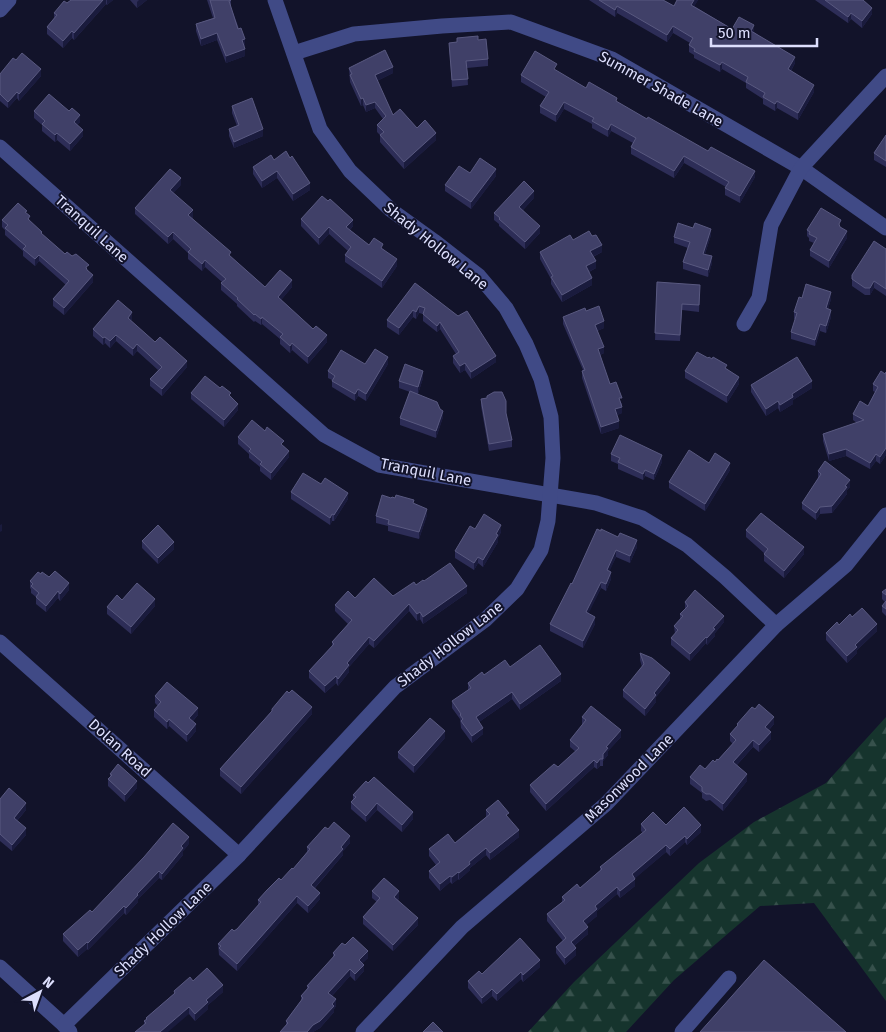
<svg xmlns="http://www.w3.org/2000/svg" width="886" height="1032" viewBox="0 0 886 1032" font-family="'Fira Sans',sans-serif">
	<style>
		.forest { fill: url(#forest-firs) }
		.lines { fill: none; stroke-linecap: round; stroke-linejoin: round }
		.minor { stroke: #404a86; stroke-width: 15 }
		.wall { fill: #2d2d57 }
		.shaded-wall { fill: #1a1b3d }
		.building { fill: #404068; stroke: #595980 }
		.labels { text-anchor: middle; stroke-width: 4; stroke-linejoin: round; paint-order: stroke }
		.street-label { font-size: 15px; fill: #dddffd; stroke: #12132a }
	</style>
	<defs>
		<pattern id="forest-firs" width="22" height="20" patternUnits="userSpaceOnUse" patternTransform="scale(1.25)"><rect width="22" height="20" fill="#16342d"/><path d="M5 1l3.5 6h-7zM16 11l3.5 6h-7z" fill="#37514c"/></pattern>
	</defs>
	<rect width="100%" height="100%" fill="#12132a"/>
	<polygon class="forest" points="886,717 886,1001 814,903 760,906 674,980 626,1032 528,1032 574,982 699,863 754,822 826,783"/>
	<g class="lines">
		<g class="minor">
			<polyline points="0,10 9,0"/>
			<polyline points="294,53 354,34 442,26 511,22 612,59 801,168 886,228"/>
			<polyline points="0,147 324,435 379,465 596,503 642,518 687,545 725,577 776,625"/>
			<polyline points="744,324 759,298 771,225 801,168 886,76"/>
			<polyline points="0,642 239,855"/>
			<polyline points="0,967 64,1025 70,1032"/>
			<polyline points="64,1025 239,855 395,687 485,620 517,589 541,550 548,521 553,458 551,417 541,379 526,344 506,308 479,276 434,241 391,210 350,171 320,129 275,0"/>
			<polyline points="363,1032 462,927 606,804 776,625 846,565 886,515"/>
			<polyline points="682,1032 729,978"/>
		</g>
	</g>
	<g class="wall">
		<polygon points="71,0 113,0 107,5 106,4 74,40 72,38 63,48 47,34 47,27 54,18 54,13"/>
		<polygon points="130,0 147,0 137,8"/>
		<polygon points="207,0 231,0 231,7 245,45 244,46 245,56 226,63 217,40 201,46 196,31 196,24 213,18"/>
		<polygon points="589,0 663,0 674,6 677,0 698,0 694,6 732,29 754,32 795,63 791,71 814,92 798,120 777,108 775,111 763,104 763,99 746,88 746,83 722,69 720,72 694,58 694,55 689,52 689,45 690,43 673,33 667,42 617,13 615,17"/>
		<polygon points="815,0 863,0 872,14 862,28 851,19 848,23"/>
		<polygon points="478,40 488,59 488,66 467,68 468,85 452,87 449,43"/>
		<polygon points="16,60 41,76 19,101 17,98 8,108 0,101 0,74"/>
		<polygon points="349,68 393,73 377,81 393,115 417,128 436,140 404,169 380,142 380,135 377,132 377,125 383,119 375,108 366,112 363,105 361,106 350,82"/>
		<polygon points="557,71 586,88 617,102 647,119 755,177 740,203 725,195 725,188 726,187 684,163 674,178 631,154 631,147 633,143 611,131 608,137 592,128 592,124 564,109 556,122 540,113 540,106 546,97 521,82 521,75"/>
		<polygon points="232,106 263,136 234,148 229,136 229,129 237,126 232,113"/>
		<polygon points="34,111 80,122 77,125 83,136 70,151 57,140 55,142 42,131 42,125 34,118"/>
		<polygon points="886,135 886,167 874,160 874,153"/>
		<polygon points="274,160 310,190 293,201 277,178 262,188 253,174 253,167"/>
		<polygon points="470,173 496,176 471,209 445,191 445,185"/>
		<polygon points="181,185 173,193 193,217 192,218 231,257 265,287 292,287 281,300 327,342 308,364 292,350 290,353 280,344 280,339 262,324 261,325 255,321 254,322 237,306 237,304 221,290 221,283 222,282 205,267 202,271 188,259 188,253 173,239 168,244 135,214 135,208"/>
		<polygon points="534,198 523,210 540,233 525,249 499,226 499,224 494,220 494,213"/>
		<polygon points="27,214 30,221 42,235 65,254 89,271 93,282 64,315 53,306 53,299 66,285 39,261 35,266 23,256 23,251 5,235 5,230 2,227 2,220"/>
		<polygon points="301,219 353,226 350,230 369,245 383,249 397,266 382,288 345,262 345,255 348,251 329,234 319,245 301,226"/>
		<polygon points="841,227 847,238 829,268 810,256 810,250 814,243 809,241 809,238 807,236 807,230"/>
		<polygon points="711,235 705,254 712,263 708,277 683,269 683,262 688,248 674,243 674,237"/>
		<polygon points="573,240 602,252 593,257 596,268 589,272 592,285 562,302 551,284 551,279 540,259 540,252"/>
		<polygon points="886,249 886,296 874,288 870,295 865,295 852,286 852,275"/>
		<polygon points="657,282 700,292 699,312 682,310 680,341 655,340"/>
		<polygon points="415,283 496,362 471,379 465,370 460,373 453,363 453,356 456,354 440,329 437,332 423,321 423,314 419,313 416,319 413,317 399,335 387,327 387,320"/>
		<polygon points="802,298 831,299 828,309 831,317 826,333 820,331 815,346 791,339 791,332 795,319 794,319 794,312"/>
		<polygon points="586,311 604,328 597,331 604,353 600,355 610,384 622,404 622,413 617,415 619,428 601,434 582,378 582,371 583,370 563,324 563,317"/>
		<polygon points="132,319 131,321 155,342 187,367 162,396 150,386 150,379 158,370 137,351 133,356 116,341 110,348 105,343 103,345 93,336 93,329"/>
		<polygon points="365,364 388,364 366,401 358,396 355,401 332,387 332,380 328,378 328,371"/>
		<polygon points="727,369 739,384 727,403 685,378 685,371"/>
		<polygon points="886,372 886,455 880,464 876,461 870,469 846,456 829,461 823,441 823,434 857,423 853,420 853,414 868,406 875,392 873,391 873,384"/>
		<polygon points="423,378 418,394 443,417 436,438 400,425 400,418 410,392 399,388 399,381"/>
		<polygon points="751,385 812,388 793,400 793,404 780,412 778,408 766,416 751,392"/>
		<polygon points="191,393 231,397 238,410 224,427 191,399"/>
		<polygon points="487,396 506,413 512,440 512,447 489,451 481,406 481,399 487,398"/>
		<polygon points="238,437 284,446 289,457 271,480 260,471 260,467 249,458 249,454 238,444"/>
		<polygon points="611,454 662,462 654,480 645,476 643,480 618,469 618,464 611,461"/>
		<polygon points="709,463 730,470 705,511 669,488 669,482"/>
		<polygon points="818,471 850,487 847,490 847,494 832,513 820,514 816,520 802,509 802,503 818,479"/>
		<polygon points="291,492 348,499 334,521 332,521 330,525 291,499"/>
		<polygon points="414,504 427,515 419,539 388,531 388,526 376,523 376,516"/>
		<polygon points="475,529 501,532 498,538 498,542 483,567 478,563 474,570 455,558 455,551"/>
		<polygon points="597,529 637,547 630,563 616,557 609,571 611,579 606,591 601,588 588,613 595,624 583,648 550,631 550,624 572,584"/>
		<polygon points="746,530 804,554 784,578 764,561 764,553 746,537"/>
		<polygon points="142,541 174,549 158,564 142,548"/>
		<polygon points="41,574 49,577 69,590 60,601 58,598 46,612 36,604 36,597 31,593 31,589 30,588 30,581"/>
		<polygon points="424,581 467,593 423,624 420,619 417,621 409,611 374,648 369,644 349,667 349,672 338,686 336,683 325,693 309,678 309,671 332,646 332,642 348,624 335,611 335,605 355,598 393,596"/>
		<polygon points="886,589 886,616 882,612 882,606 885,602 882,599 882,592"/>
		<polygon points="122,600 155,606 131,634 107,614 107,607"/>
		<polygon points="685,602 724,622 715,633 715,636 707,645 706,643 690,661 671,645 671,638 675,634 674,626 680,619 680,614 685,609"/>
		<polygon points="852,617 877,631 857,650 857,653 847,663 826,640 826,633"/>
		<polygon points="640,653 670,680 656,697 656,702 645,716 623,697 623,690 642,667 640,660"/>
		<polygon points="510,667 561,681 520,710 512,699 479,722 483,734 472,743 461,728 460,719 452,708 452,701 468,690 468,683 484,675"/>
		<polygon points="155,696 198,715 193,721 196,731 187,742 169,726 167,729 154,717 154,710 158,706 155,703"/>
		<polygon points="272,709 312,714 241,794 220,776 220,769 272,711"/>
		<polygon points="582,717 621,737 608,751 608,755 603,761 603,766 600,766 597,769 594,767 546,811 530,792 530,785 558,767 576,752 570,747 570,740 583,725 582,724"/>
		<polygon points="737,724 774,724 769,730 771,739 759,752 753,747 737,765 747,781 723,811 710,800 706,801 702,798 702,793 690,784 690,777 705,769 715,762 718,760 733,744 730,741 730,734 737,726"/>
		<polygon points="445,738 414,773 398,758 398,752"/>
		<polygon points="110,774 137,788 125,802 108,786 108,779 110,777"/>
		<polygon points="366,781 413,819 402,832 377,810 366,822 351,809 351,802 353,799 353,795"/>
		<polygon points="0,799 26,810 17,821 26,835 12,851 0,841"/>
		<polygon points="486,810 509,819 519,837 490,860 486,855 470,868 470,870 459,880 458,879 452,884 450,882 440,891 429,878 429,871 436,865 429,856 429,849 455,843 486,817"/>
		<polygon points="641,824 666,825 701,832 687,845 685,842 670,856 666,852 635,878 635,886 620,898 617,894 597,911 597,916 586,925 588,934 574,946 576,955 565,965 556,953 556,947 563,941 547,921 547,914 562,902 562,897 580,888 600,871 600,867 643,833 641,831"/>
		<polygon points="328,829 350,843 343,851 343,855 315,888 320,899 308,913 297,903 237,971 219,955 218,944 237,929 258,905 258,900 293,869 307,852 307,847"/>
		<polygon points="189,844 183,851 183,855 162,880 159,878 138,899 138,902 126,915 124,913 88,950 87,949 78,957 63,941 63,934 92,912"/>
		<polygon points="372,891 399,898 398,900 418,925 393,951 363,924 363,917 377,902 372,898"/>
		<polygon points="345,945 368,958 362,963 364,971 355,981 350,976 332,996 336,1006 334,1009 334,1012 320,1028 313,1032 280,1032 286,1025 286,1021 301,1001 301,996 307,989 307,986 333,958 333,953"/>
		<polygon points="540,967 523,982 521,979 497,1001 492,996 482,1004 468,988 468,981 482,974"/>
		<polygon points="193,981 223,992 208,1005 208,1009 195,1021 189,1014 144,1024 144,1021 146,1020 146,1018 174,994 174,991"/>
	</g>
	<g class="shaded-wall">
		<polygon points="103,0 106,0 106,4 74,40 74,33"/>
		<polygon points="107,0 113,0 107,5"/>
		<polygon points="139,0 147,0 137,8 137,2"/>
		<polygon points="694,0 698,0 691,12 691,5"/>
		<polygon points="617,6 617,13 615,17 615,10"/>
		<polygon points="872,8 872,14 862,28 862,21"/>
		<polygon points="851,13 851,19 848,23 848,17"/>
		<polygon points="754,25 754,32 751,37 751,31"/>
		<polygon points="673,26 673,33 667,42 667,35"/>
		<polygon points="72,31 72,38 63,48 63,41"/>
		<polygon points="217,33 217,40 201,46 201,39"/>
		<polygon points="245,39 245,45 242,47 242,40"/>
		<polygon points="245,49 245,56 226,63 226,56"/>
		<polygon points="795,57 795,63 788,76 788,69"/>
		<polygon points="722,62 722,69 720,72 720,65"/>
		<polygon points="393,67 393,73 375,82 375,75"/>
		<polygon points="41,69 41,76 19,101 19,94"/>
		<polygon points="814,85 814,92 798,120 798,113"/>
		<polygon points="17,92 17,98 8,108 8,102"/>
		<polygon points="363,98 363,105 361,106 361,99"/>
		<polygon points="777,101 777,108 775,111 775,104"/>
		<polygon points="375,102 375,108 366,112 366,105"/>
		<polygon points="564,102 564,109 556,122 556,115"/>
		<polygon points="80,115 80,122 74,129 74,122"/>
		<polygon points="611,124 611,131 608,137 608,130"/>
		<polygon points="263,129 263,136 234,148 234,142"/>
		<polygon points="83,130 83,136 70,151 70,144"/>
		<polygon points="57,133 57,140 55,142 55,135"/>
		<polygon points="436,133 436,140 404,169 404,162"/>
		<polygon points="684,156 684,163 674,178 674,171"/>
		<polygon points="496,169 496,176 471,209 471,202"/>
		<polygon points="277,171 277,178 262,188 262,181"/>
		<polygon points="755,171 755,177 740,203 740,196"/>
		<polygon points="181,178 181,185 170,197 170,190"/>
		<polygon points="310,183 310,190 293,201 293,194"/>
		<polygon points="534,191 534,198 519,214 519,207"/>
		<polygon points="193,210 193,217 188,222 188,215"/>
		<polygon points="353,220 353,226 346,234 346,227"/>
		<polygon points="540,226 540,233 525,249 525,242"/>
		<polygon points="329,227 329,234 319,245 319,238"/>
		<polygon points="711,229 711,235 703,260 703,254"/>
		<polygon points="847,231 847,238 829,268 829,261"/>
		<polygon points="173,232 173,239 168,244 168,237"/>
		<polygon points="602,245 602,252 590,258 590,251"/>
		<polygon points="39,255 39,261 35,266 35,259"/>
		<polygon points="712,256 712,263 708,277 708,270"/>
		<polygon points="397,259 397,266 382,288 382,281"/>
		<polygon points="205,260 205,267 202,271 202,264"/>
		<polygon points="596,261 596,268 586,273 586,266"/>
		<polygon points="93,275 93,282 64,315 64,308"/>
		<polygon points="592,278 592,285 562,302 562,295"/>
		<polygon points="292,280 292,287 278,304 278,297"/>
		<polygon points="874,281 874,288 870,295 870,288"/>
		<polygon points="831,292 831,299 826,315 826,308"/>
		<polygon points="419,306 419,313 416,319 416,312"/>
		<polygon points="413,310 413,317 399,335 399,328"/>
		<polygon points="831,310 831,317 826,333 826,326"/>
		<polygon points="132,312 132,319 128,325 128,318"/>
		<polygon points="262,317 262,324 261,325 261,319"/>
		<polygon points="604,321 604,328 595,332 595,325"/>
		<polygon points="440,322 440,329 437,332 437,326"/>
		<polygon points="820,324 820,331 815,346 815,340"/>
		<polygon points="116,335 116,341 110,348 110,341"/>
		<polygon points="327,335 327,342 308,364 308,357"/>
		<polygon points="105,337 105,343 103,345 103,338"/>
		<polygon points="292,343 292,350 290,353 290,346"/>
		<polygon points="137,344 137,351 133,356 133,349"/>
		<polygon points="604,347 604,353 598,356 598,349"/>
		<polygon points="496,356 496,362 471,379 471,372"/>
		<polygon points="388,357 388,364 366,401 366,394"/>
		<polygon points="187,361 187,367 162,396 162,389"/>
		<polygon points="465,363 465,370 460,373 460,366"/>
		<polygon points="423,371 423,378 418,394 418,387"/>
		<polygon points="739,377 739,384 727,403 727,396"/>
		<polygon points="812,381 812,388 793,400 793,404 780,412 780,405 792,394"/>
		<polygon points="358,389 358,396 355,401 355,394"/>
		<polygon points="778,401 778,408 766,416 766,409"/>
		<polygon points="238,404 238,410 224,427 224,420"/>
		<polygon points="622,407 622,413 615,416 615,409"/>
		<polygon points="443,411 443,417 436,438 436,431"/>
		<polygon points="619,421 619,428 601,434 601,427"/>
		<polygon points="886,448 886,455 880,464 880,457"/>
		<polygon points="846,449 846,456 829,461 829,454"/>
		<polygon points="289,451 289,457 271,480 271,473"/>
		<polygon points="876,454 876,461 870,469 870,463"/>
		<polygon points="662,455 662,462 654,480 654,474"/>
		<polygon points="730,463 730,470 705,511 705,504"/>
		<polygon points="645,470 645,476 643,480 643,474"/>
		<polygon points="850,480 850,487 847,490 847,494 832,513 832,506"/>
		<polygon points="348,493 348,499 334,521 334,515"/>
		<polygon points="820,507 820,514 816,520 816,513"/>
		<polygon points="427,509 427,515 419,539 419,532"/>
		<polygon points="332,514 332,521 330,525 330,518"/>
		<polygon points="2,524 2,531 0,532 0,525"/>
		<polygon points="501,525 501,532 498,538 498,542 483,567 483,560"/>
		<polygon points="637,540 637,547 630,563 630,556"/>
		<polygon points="174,542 174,549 158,564 158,558"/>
		<polygon points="804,547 804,554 784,578 784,571"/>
		<polygon points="616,550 616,557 607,577 607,570"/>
		<polygon points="478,557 478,563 474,570 474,563"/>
		<polygon points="611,572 611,579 606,591 606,584"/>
		<polygon points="601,582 601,588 586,619 586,612"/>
		<polygon points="69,583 69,590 60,601 60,594"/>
		<polygon points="467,586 467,593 423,624 423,617"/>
		<polygon points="58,591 58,598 46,612 46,606"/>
		<polygon points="155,599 155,606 131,634 131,627"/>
		<polygon points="409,604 409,611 374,648 374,641"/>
		<polygon points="420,612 420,619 417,621 417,614"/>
		<polygon points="724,616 724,622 715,633 715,636 707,645 707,638 713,628"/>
		<polygon points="595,617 595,624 583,648 583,641"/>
		<polygon points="877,624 877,631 857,650 857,653 847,663 847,656 855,645"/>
		<polygon points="369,637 369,644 349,667 349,672 338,686 338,679 347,663"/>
		<polygon points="706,637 706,643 690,661 690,654"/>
		<polygon points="670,673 670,680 656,697 656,702 645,716 645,709 654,693"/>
		<polygon points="561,674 561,681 520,710 520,704"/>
		<polygon points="336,676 336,683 325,693 325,686"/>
		<polygon points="512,692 512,699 476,724 476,717"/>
		<polygon points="312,707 312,714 241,794 241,787"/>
		<polygon points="198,708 198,715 189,725 189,718"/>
		<polygon points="774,717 774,724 765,734 765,727"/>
		<polygon points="169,719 169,726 167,729 167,722"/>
		<polygon points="196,724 196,731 187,742 187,735"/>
		<polygon points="483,728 483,734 472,743 472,736"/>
		<polygon points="621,730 621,737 608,751 608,755 603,761 603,754 606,747"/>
		<polygon points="445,731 445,738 414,773 414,766"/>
		<polygon points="771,732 771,739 759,752 759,745"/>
		<polygon points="753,740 753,747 733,769 733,762"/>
		<polygon points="600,759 600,766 597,769 597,763"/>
		<polygon points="594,760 594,767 546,811 546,804"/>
		<polygon points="747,774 747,781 723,811 723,804"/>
		<polygon points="137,781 137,788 125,802 125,795"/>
		<polygon points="26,803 26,810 14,824 14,818"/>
		<polygon points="377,803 377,810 366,822 366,816"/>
		<polygon points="413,812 413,819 402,832 402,825"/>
		<polygon points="701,825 701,832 687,845 687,839"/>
		<polygon points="26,828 26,835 12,851 12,845"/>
		<polygon points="519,830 519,837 490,860 490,853"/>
		<polygon points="350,836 350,843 343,851 343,855 311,892 311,885"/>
		<polygon points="685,836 685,842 670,856 670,849"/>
		<polygon points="189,837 189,844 183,851 183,855 162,880 162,874 181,846"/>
		<polygon points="666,845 666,852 632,881 632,874"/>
		<polygon points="486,848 486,855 470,868 470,870 459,880 459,873 469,862"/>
		<polygon points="159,871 159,878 138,899 138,902 126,915 126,908 137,894"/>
		<polygon points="458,872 458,879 452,884 452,877"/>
		<polygon points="450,876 450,882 440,891 440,884"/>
		<polygon points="635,879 635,886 620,898 620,891"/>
		<polygon points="617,887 617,894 597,911 597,916 583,928 583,921 595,906"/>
		<polygon points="399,891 399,898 394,903 394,897"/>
		<polygon points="320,893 320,899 308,913 308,906"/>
		<polygon points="297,896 297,903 237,971 237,964"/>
		<polygon points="124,906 124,913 88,950 88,943"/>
		<polygon points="418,918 418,925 393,951 393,945"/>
		<polygon points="588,927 588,934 571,948 571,942"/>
		<polygon points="87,942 87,949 78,957 78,950"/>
		<polygon points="576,948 576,955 565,965 565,958"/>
		<polygon points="368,951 368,958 359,967 359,960"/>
		<polygon points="540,960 540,967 523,982 523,975"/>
		<polygon points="364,965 364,971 355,981 355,974"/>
		<polygon points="350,969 350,976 328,1000 328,993"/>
		<polygon points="521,972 521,979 497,1001 497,994"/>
		<polygon points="223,985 223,992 208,1005 208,1009 195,1021 195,1014 206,1000"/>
		<polygon points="492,989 492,996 482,1004 482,998"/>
		<polygon points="336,999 336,1006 334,1009 334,1012 320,1028 313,1032 307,1032"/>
		<polygon points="189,1007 189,1014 168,1032 160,1032"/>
	</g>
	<g class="building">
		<polygon points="71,0 103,0 74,33 72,31 63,41 47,27 57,15 54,13 64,1 67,3"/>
		<polygon points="210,0 231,0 229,1 238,29 241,28 245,39 242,40 245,49 226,56 217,33 201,39 196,24 215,18"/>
		<polygon points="599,0 663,0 674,6 677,0 694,0 691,5 732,29 739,17 754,25 751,31 795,57 788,69 814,85 798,113 777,101 775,104 763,97 765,93 746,82 748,77 722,62 720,65 694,51 695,49 689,45 693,38 673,26 667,35 617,6 615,10"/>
		<polygon points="825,0 863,0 872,8 862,21 851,13 848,17"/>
		<polygon points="478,36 478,40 486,39 488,59 466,61 468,79 452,80 449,43 457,42 457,38"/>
		<polygon points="385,50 393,67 375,75 393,115 400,109 417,128 425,120 436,133 404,162 380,135 384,132 377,125 386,116 375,102 366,105 363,98 361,99 350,75 352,74 349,68"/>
		<polygon points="535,51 557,64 554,69 586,88 589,82 617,98 616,101 647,119 648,117 708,151 711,147 755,171 740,196 725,188 729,182 684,156 674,171 631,147 636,138 611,124 608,130 592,121 594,118 564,102 556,115 540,106 549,92 521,75"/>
		<polygon points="22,53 41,69 19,94 17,92 8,102 0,94 0,74 13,58 16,60"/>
		<polygon points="49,94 69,111 72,108 80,115 74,122 83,130 70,144 57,133 55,135 42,124 45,121 34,111"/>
		<polygon points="252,98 263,129 234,142 229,129 239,125 232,106"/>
		<polygon points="886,135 886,161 874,153"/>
		<polygon points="286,151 290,158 292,156 310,183 293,194 277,171 262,181 253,167 271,155 274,160"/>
		<polygon points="480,158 496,169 471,202 445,185 459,166 470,173"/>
		<polygon points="170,169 181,178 170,190 193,210 188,215 231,252 229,255 265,287 280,270 292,280 278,297 313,329 316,326 327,335 308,357 292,343 290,346 280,337 283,334 262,317 261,319 255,314 254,315 237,299 238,298 221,283 226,279 205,260 202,264 188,252 191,249 173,232 168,237 135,208"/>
		<polygon points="524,181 534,191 519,207 540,226 525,242 499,219 500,218 494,213"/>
		<polygon points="322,196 328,201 330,199 353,220 346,227 369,245 374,238 383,244 381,248 397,259 382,281 345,255 351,247 329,227 319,238 301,219"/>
		<polygon points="18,203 27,211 25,212 30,216 28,219 42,232 41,233 65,254 67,252 72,256 76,254 89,265 86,267 87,270 93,275 64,308 53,299 69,281 39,255 35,259 23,249 26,246 5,228 8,225 2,220"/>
		<polygon points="821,208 841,220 839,224 840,227 847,231 829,261 810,250 817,238 809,234 810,232 807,230"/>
		<polygon points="678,223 693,228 695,223 711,229 703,254 712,256 708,270 683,262 690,242 674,237"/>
		<polygon points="589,231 592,236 596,235 602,245 590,251 596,261 586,266 592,278 562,295 551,277 553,276 540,252 570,235 573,240"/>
		<polygon points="874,241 886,249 886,289 874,281 870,288 865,288 852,279 852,275"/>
		<polygon points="657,282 700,285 699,305 682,304 680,335 655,333"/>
		<polygon points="415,283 458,316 467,311 496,356 471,372 465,363 460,366 453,356 459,352 440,322 437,326 423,314 425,308 419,306 416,312 413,310 399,328 387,320"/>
		<polygon points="806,284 831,292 826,308 831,310 826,326 820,324 815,340 791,332 797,313 794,312 799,297 802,298"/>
		<polygon points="118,300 132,312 128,318 155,342 160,337 187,361 162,389 150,379 162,367 137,344 133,349 116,335 110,341 105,337 103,338 93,329"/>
		<polygon points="599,306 604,321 595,325 604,347 598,349 610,384 616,382 622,398 619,398 622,407 615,409 619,421 601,427 582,371 585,370 563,317 585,308 586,311"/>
		<polygon points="375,349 388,357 366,394 358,389 355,394 332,381 335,376 328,371 341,350 365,364"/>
		<polygon points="697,352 708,358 709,357 712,359 713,357 727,365 725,368 739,377 727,396 685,371"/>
		<polygon points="797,357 812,381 792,394 793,397 780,405 778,401 766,409 751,385"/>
		<polygon points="405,364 423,371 418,387 399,381"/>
		<polygon points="881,371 885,374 886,372 886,448 880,457 876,454 870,463 846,449 829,454 823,434 864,420 853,414 860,401 868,406 878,387 873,384"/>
		<polygon points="205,376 220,388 222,386 231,393 229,395 238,404 224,420 191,393"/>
		<polygon points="410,391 437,402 440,409 443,411 436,431 400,418"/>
		<polygon points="494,392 502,392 506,401 506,413 512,440 489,444 481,399 487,398 487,396"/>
		<polygon points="252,420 265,431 267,427 284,441 281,444 289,451 271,473 260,464 262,462 249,451 251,449 238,437"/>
		<polygon points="620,435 662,455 654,474 645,470 643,474 618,462 620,458 611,454"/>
		<polygon points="689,450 709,463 715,453 730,463 705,504 669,482"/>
		<polygon points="825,461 850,480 845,486 847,487 832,506 820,507 816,513 802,503 821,474 818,471"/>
		<polygon points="303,473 321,484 325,478 348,493 334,515 332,514 330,518 291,492"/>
		<polygon points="382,495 391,498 392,497 395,498 396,495 414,500 413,503 427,509 419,532 388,524 389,520 376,516"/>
		<polygon points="761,513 804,547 784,571 764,554 768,549 746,530"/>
		<polygon points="484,514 501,525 496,534 498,535 483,560 478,557 474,563 455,551 470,526 475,529"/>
		<polygon points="158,525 174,542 158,558 142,541"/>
		<polygon points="597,529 601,531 601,529 618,537 620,533 637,540 630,556 616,550 607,570 611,572 606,584 601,582 586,612 595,617 583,641 550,624 571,583 572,584"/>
		<polygon points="450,563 467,586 423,617 420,612 417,614 409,604 374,641 369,637 347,663 349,665 338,679 336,676 325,686 309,671 334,644 332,642 352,620 335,605 348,591 355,598 374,578 393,596 414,582 416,585 423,580 424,581"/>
		<polygon points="55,571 69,583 60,594 58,591 46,606 36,597 39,593 31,586 33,584 30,581 38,572 41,574 42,572 49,577"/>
		<polygon points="137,583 155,599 131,627 107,607 117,595 122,600"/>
		<polygon points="886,589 886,595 882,592"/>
		<polygon points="695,590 724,616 713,628 715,629 707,638 706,637 690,654 671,638 678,630 674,626 683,616 680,614 688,606 685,602"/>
		<polygon points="886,601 886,609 882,606"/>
		<polygon points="862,608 877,624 855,645 857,647 847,656 826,633 837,622 839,625 850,614 852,617"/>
		<polygon points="540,645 561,674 520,704 512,692 476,717 483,728 472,736 461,721 463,719 460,715 461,714 452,701 471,688 468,683 482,672 484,675 505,660 510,667"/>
		<polygon points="640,653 652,658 670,673 654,693 656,695 645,709 623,690 644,664"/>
		<polygon points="167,682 198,708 189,718 196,724 187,735 169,719 167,722 154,710 161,702 155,696"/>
		<polygon points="292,690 312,707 241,787 220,769 272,711 272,709 287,691 289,693"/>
		<polygon points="759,704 774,717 765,727 771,732 759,745 753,740 733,762 747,774 723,804 710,794 706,794 702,791 702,787 690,777 700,765 705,769 713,760 715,762 717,759 718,760 736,740 730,734 738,725 737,724 752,707 755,709"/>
		<polygon points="591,706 621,730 606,747 608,748 603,754 603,759 600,759 597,763 594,760 546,804 530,785 554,764 558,767 579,748 570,740 586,720 582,717"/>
		<polygon points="430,718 445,731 414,766 398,752"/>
		<polygon points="118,764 137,781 125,795 108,779 112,775 110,774"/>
		<polygon points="374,777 413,812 402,825 377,803 366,816 351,802 356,797 353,795 366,781 368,783"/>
		<polygon points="9,788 26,803 14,818 26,828 12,845 0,834 0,799"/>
		<polygon points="498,800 509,813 506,815 519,830 490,853 486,848 469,862 470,864 459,873 458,872 452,877 450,876 440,884 429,871 440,862 429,849 448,834 455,843 490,814 486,810"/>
		<polygon points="684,807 701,825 687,839 685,836 670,849 666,845 632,874 635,879 620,891 617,887 595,906 597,909 583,921 588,927 571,942 576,948 565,958 556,947 566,938 547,914 565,900 562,897 577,884 580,888 602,869 600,867 646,830 641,824 653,812 666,825"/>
		<polygon points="334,822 350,836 341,847 343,849 311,885 320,893 308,906 297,896 237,964 219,948 221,946 218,944 232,929 234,931 237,929 261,902 258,900 267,890 279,878 281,880 292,868 293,869 310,849 307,847 325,827 328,829"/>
		<polygon points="173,823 189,837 181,846 183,848 162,874 159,871 137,894 138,895 126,908 124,906 88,943 87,942 78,950 63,934 90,910 92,912 144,857"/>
		<polygon points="384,878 399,891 394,897 418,918 393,945 363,917 380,898 372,891"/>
		<polygon points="353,937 368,951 359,960 364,965 355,974 350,969 328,993 336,999 332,1004 334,1006 320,1021 313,1025 307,1032 280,1032 288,1023 286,1021 303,998 301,996 309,987 307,986 335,955 333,953 342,943 345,945"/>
		<polygon points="520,938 540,960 523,975 521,972 497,994 492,989 482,998 468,981 479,971 482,974"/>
		<polygon points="764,960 846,1032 700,1032"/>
		<polygon points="207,968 223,985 206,1000 208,1002 195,1014 189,1007 160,1032 135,1032 146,1023 144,1021 147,1019 146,1018 175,993 174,991 190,977 193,981"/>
		<polygon points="433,1022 443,1032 423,1032"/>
	</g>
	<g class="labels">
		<g class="street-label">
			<text transform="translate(661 89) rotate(29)" y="5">Summer Shade Lane</text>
			<text transform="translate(92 229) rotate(42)" y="5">Tranquil Lane</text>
			<text transform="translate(436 246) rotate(39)" y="5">Shady Hollow Lane</text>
			<text transform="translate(426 472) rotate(11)" y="5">Tranquil Lane</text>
			<text transform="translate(450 644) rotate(-38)" y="5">Shady Hollow Lane</text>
			<text transform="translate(120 748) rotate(42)" y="5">Dolan Road</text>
			<text transform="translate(629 778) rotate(-45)" y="5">Masonwood Lane</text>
			<text transform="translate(163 929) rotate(-44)" y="5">Shady Hollow Lane</text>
		</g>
	</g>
	<g transform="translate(40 992) rotate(41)" stroke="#12132a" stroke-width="4" paint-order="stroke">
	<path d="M0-4L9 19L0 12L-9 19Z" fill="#dddffd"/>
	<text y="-8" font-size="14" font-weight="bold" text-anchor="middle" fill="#dddffd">N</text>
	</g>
	<path d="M711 38v8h106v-8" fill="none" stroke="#dddffd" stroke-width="2.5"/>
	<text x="718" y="38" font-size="15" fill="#dddffd" stroke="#12132a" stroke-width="4" paint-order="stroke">50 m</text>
</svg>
